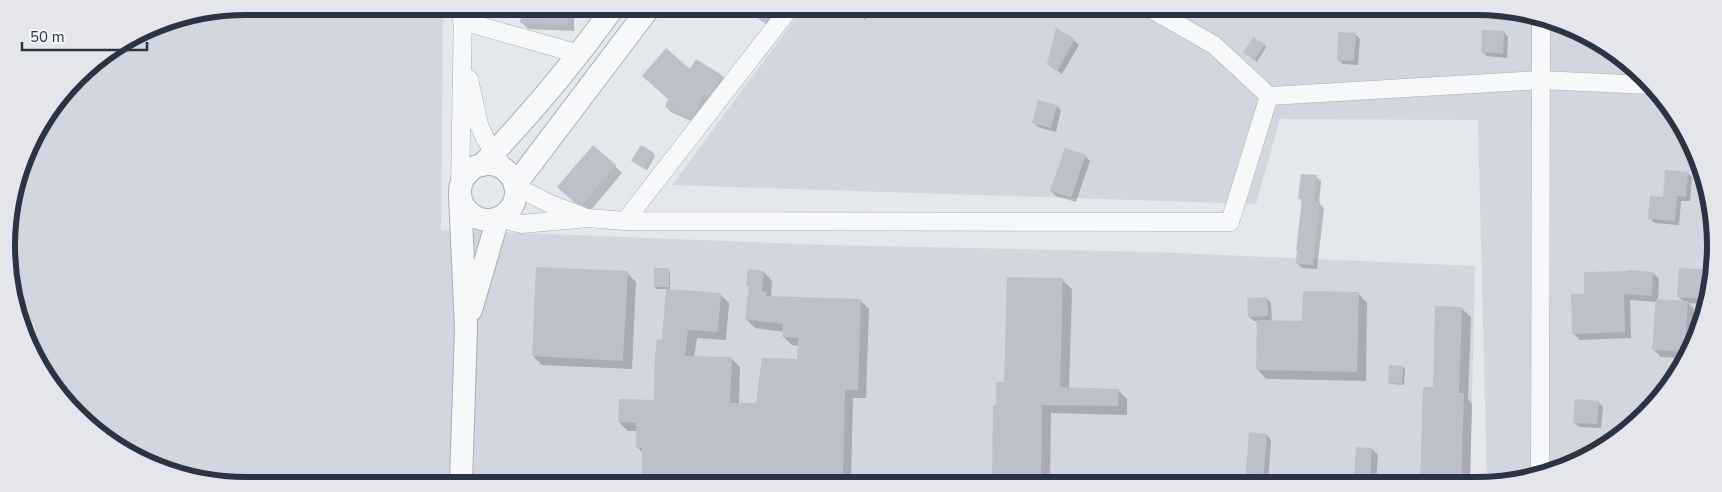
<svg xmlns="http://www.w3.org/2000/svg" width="1722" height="492" viewBox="0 0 1722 492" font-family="'Nunito Sans',sans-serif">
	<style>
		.built { fill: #d2d6de }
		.shadow { fill: #0003 }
		.building { fill: #bbc0ca }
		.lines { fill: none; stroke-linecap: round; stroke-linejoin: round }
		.minor-casing { stroke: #a9aeb7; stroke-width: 19 }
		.tertiary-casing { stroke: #a9aeb7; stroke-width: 24 }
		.minor { stroke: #f7f8fa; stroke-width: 18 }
		.tertiary { stroke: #f7f8fa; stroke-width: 22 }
		.rim { fill: none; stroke: #2b3445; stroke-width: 6 }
	</style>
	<rect width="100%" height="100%" fill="#e4e7ec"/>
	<g class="built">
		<polygon points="246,6 443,7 441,230 826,245 1154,252 1475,266 1470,484 200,481 126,453 56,392 14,308 7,230 31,140 88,66 155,24"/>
		<polygon points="803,8 1522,11 1609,47 1675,113 1711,199 1711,292 1684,366 1634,426 1568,467 1507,484 1487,484 1478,120 1280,119 1256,204 672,185"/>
	</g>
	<g class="shadow">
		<polygon points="523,7 574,7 574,31 528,29 522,23"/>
		<polygon points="752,8 786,8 771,28 754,15"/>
		<polygon points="850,8 872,8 865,20"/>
		<polygon points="1057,30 1074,40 1079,45 1062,74 1048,64"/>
		<polygon points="1504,32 1508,37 1507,58 1487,56 1482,52"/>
		<polygon points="1355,34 1360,39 1358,65 1343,64 1338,60"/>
		<polygon points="1264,45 1266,47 1257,62 1245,53"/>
		<polygon points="696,61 723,77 727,82 713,100 709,98 701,116 696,123 671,112 666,107"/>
		<polygon points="1057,106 1061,110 1056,132 1038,127 1034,123"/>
		<polygon points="653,154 655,156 647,170 635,163"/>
		<polygon points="1085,156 1090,161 1076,202 1056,196 1051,191"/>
		<polygon points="615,166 622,173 590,211 582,208 566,194"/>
		<polygon points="1687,173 1692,177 1690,201 1681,201 1679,225 1654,223 1650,218 1664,199"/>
		<polygon points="1316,177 1321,181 1319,203 1324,208 1317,269 1302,268 1297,263 1303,202 1300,199"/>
		<polygon points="1680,269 1711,271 1711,292 1707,304 1688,303 1694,309 1692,343 1687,358 1661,357 1654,350 1657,302 1630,300 1631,338 1580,340 1573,333 1586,295 1653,273 1659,279 1658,300 1684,302 1678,296"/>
		<polygon points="668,270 670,272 670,291 720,294 729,303 726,340 697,338 694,358 731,358 740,367 739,404 757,405 798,360 799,346 792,345 784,337 784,332 755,328 746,319 750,287 748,285 764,272 772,281 771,297 860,300 869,309 866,398 853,398 851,482 643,482 644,454 637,447 637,431 628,431 619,422 655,401 663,341 667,289 657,289 655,287"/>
		<polygon points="627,273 636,282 632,369 542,365 533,356"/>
		<polygon points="1062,280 1072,289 1069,389 1118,390 1127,399 1127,415 1051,413 1050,483 993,483 997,406 1006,383"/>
		<polygon points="1358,293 1367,303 1366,381 1266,379 1257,369 1258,321 1254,321 1249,317 1267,298 1271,303 1272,322 1303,323"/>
		<polygon points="1461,308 1471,317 1468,399 1472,404 1470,484 1421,484 1434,388"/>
		<polygon points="1403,367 1405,369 1404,385 1391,384 1389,382"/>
		<polygon points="1656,387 1666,387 1655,401"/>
		<polygon points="1598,402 1603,407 1601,428 1579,427 1574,422"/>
		<polygon points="1250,434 1267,435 1271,440 1268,483 1246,483"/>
		<polygon points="1372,449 1378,455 1376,483 1351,483 1352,476 1356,476"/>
	</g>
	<g class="building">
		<polygon points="522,7 568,7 568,25 520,23"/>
		<polygon points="742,8 765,8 772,13 765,23"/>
		<polygon points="1056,28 1075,39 1057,71 1047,64"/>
		<polygon points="1482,30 1504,31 1503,54 1481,52"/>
		<polygon points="1338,32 1356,33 1354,61 1337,60"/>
		<polygon points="1253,37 1265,44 1255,60 1243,53"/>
		<polygon points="666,48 690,69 696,59 723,76 708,97 704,94 696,111 691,119 665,107 668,99 642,76"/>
		<polygon points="1038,100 1057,105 1051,128 1032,123"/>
		<polygon points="593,145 616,165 582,205 574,202 557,187"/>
		<polygon points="641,145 654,153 645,169 631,161"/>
		<polygon points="1065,148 1086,155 1071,198 1050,191"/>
		<polygon points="1665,170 1688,172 1686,197 1677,196 1675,221 1648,219 1650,196 1663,197"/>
		<polygon points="1301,174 1317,175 1314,202 1320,202 1313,265 1296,264 1297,250 1296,250 1302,199 1298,199"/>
		<polygon points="536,267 628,271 623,361 532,356"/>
		<rect x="654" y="268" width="15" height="19"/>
		<polygon points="1679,268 1711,270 1711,292 1709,299 1677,297"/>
		<polygon points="748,269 764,271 762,291 767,292 766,296 861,299 858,390 845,390 843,482 642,482 642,448 636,448 636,423 618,422 619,399 654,400 655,357 657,339 662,340 666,289 721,293 718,332 688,330 685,356 732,357 730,403 756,403 762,358 797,359 798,338 782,337 783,324 745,319 749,286 746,286"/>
		<polygon points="1629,270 1653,272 1652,296 1624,294 1625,332 1572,334 1571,294 1584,294 1584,272 1629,271"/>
		<polygon points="1007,277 1063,278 1060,387 1119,389 1118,406 1042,405 1041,483 992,483 993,405 996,405 996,382 1004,382"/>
		<polygon points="1303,291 1359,292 1357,372 1256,370 1257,320 1302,321"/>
		<polygon points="1267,297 1268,316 1248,317 1247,298"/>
		<polygon points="1656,299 1688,301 1685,352 1652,350"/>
		<polygon points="1435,306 1462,307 1459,393 1464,393 1461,484 1420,484 1423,387 1433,387"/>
		<polygon points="1389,365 1403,366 1402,384 1388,383"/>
		<polygon points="1575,399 1599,401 1597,424 1573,423"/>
		<polygon points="1249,432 1267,434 1263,483 1245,483"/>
		<polygon points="1356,447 1372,448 1370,483 1354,483"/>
	</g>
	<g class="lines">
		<g class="minor-casing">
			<g id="minor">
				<polyline points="462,21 579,54"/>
				<polyline points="469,79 479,125 485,138 504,169"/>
				<polyline points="1269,96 1541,80 1648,85"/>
				<polyline points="515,186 550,204 582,216"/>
				<polyline points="460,190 463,7"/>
				<polyline points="499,217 513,222 522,224 588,218 625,221 1230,222 1269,96 1214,45 1151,9"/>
				<polyline points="625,221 790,8"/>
				<polyline points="1540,475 1541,18"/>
			</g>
		</g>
		<g class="tertiary-casing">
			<g id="tertiary">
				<circle cx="488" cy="192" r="28"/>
				<path d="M 482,165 C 530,115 573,64 613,8"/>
				<polyline points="515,185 649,8"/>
				<polyline points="460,195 466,328 461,482"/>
				<polyline points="471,310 498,218"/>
			</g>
		</g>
		<use href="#minor" class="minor"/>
		<use href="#tertiary" class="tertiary"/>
	</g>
	<path d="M0 0H1722V492H0ZM246 15H1476A231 231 0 0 1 1707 246V246A231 231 0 0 1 1476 477H246A231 231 0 0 1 15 246V246A231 231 0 0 1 246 15Z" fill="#e4e6eb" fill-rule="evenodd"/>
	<path class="rim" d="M246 15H1476A231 231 0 0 1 1707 246V246A231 231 0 0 1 1476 477H246A231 231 0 0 1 15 246V246A231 231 0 0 1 246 15Z"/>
	<path d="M22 42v8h125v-8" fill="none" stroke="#2b3445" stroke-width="2.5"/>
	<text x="30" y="42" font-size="15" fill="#2b3445" stroke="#f4f6f9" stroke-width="4" paint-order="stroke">50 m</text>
</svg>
